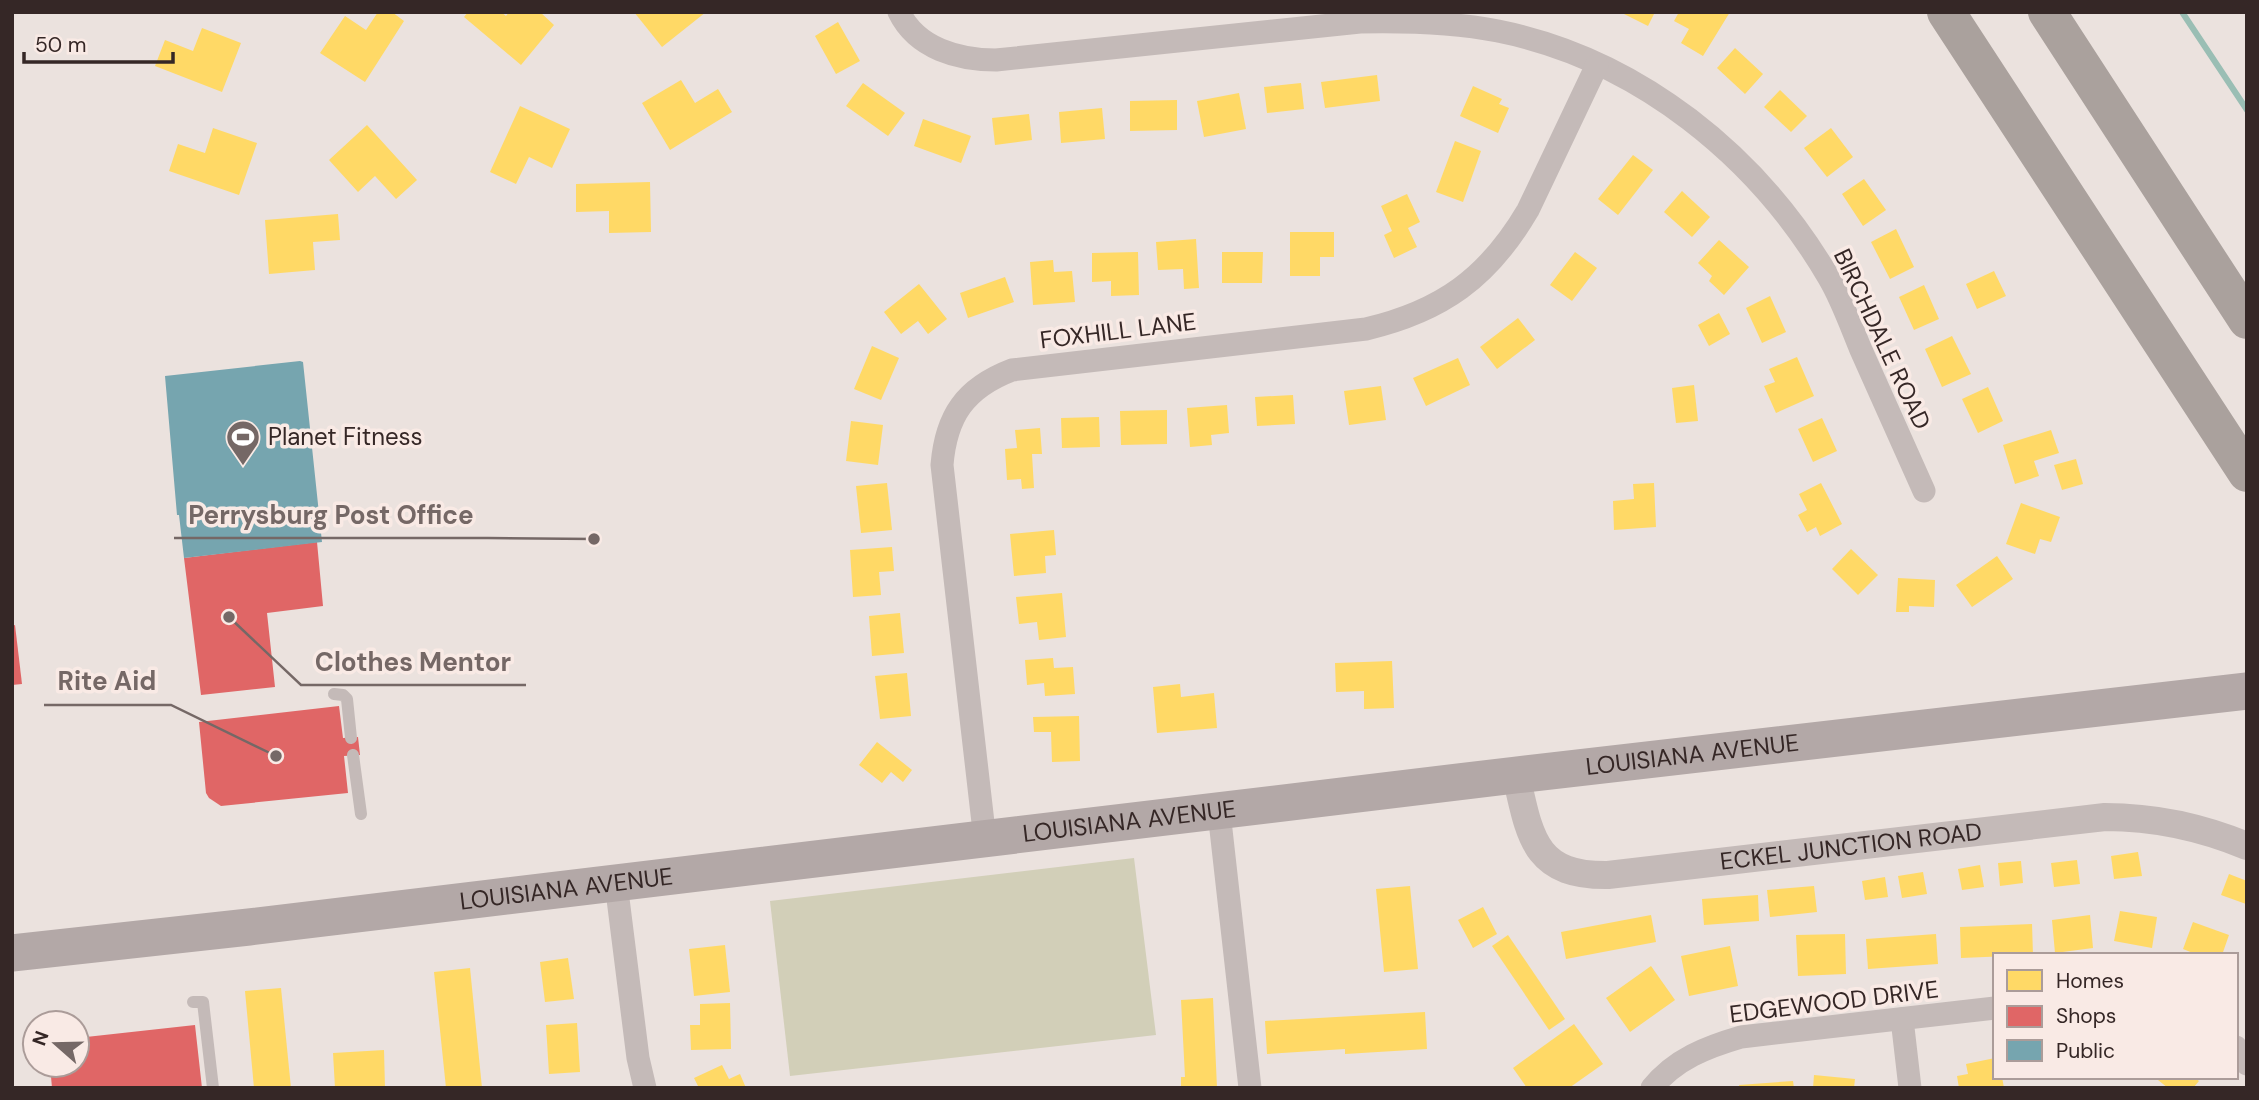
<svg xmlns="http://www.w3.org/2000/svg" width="2259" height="1100" viewBox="0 0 2259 1100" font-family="'DM Sans',sans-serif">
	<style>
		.green { fill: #d2cfb8 }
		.homes { fill: #ffd966 }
		.shops { fill: #e06666 }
		.public { fill: #76a5af }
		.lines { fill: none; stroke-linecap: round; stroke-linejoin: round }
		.stream { stroke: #9abeb4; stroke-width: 6 }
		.service { stroke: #c4bab8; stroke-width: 12 }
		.minor { stroke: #c4bab8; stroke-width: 23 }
		.tertiary { stroke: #c4bab8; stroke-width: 28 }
		.primary { stroke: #b3a8a7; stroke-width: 37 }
		.motorway { stroke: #aaa19d; stroke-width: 38 }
		.labels { text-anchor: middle; stroke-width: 7; stroke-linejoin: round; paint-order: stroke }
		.street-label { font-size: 24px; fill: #352726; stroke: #f9eae5 }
		.poi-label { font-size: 24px; fill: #352726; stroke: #f9eae5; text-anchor: start }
		.leader { fill: none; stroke: #756866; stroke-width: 2.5 }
		.callout-dot { fill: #756866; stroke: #f9eae5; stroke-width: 2.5 }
		.callout-label { font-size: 26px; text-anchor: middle; font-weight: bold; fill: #756866; stroke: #f9eae5; stroke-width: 7; stroke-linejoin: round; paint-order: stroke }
	</style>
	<rect width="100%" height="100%" fill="#ebe2de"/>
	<polygon class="green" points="1134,858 1156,1035 790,1076 770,901"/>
	<g class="homes">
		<polygon points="378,12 392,12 404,21 365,82 320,53 345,16 366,30"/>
		<polygon points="468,12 501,12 506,16 509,12 540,12 554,25 521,65 464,17"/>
		<polygon points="634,12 706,12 662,47"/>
		<polygon points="1620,12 1655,12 1648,26"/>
		<polygon points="1679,12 1730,12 1703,56 1681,43 1689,29 1674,21"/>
		<polygon points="838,22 860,61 836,74 815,36"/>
		<polygon points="202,28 241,43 222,92 155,66 165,40 193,51"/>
		<polygon points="1735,48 1763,74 1745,94 1717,68"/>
		<polygon points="1377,75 1380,101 1325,108 1321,82"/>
		<polygon points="681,80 695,103 718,89 732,112 670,150 642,103"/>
		<polygon points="863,83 905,113 888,136 846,106"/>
		<polygon points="1301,83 1304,109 1267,113 1264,87"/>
		<polygon points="1473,86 1502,99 1499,104 1509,108 1498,133 1460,116"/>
		<polygon points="1780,90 1807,116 1791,132 1764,107"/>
		<polygon points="1239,93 1246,129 1204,137 1197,101"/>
		<polygon points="1177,100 1177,130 1130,131 1130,101"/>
		<polygon points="520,106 570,129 552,168 529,157 516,184 490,172"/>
		<polygon points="1102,108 1105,139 1061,143 1059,112"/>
		<polygon points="1029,114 1032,140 995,145 992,118"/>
		<polygon points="923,119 971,136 961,163 914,146"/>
		<polygon points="367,125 417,180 396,199 375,176 358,192 329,160"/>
		<polygon points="213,128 257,143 239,195 169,171 178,144 205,153"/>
		<polygon points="1831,128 1853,157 1827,177 1804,148"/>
		<polygon points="1455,141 1481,151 1463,202 1436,192"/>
		<polygon points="1633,155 1653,170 1618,215 1598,199"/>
		<polygon points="1864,179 1886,210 1863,226 1842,194"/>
		<polygon points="650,182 651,232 609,233 609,211 576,212 576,184"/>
		<polygon points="1682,191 1710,217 1692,237 1664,212"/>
		<polygon points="1407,194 1420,222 1408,228 1417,247 1394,258 1384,235 1392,231 1381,206"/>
		<polygon points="338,214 340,240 313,242 315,270 269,274 265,220"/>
		<polygon points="1896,229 1914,267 1890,279 1871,242"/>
		<polygon points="1290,232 1334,232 1334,257 1320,257 1320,276 1290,276"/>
		<polygon points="1196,239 1199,288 1184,289 1183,269 1158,270 1156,242"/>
		<polygon points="1719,240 1749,267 1724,295 1709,281 1712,276 1698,263"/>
		<polygon points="1138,252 1139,295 1111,296 1111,281 1092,282 1092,253"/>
		<polygon points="1222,252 1263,252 1262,283 1222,283"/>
		<polygon points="1575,252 1597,268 1572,301 1550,285"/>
		<polygon points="1053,260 1054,272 1072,271 1075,302 1033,305 1030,262"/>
		<polygon points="1994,271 2006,296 1977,309 1966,284"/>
		<polygon points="1005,277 1014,302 968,318 960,293"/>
		<polygon points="919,284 947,319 928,334 918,321 901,334 884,312"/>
		<polygon points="1924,285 1939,319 1914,330 1899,297"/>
		<polygon points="1770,296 1786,332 1762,343 1746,308"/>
		<polygon points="1719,313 1730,334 1709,346 1698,325"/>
		<polygon points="1518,318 1535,340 1497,369 1480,347"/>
		<polygon points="1952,336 1971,374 1942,387 1925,349"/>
		<polygon points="872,346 899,358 881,400 854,389"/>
		<polygon points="1797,357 1814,396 1776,413 1764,386 1775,382 1769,369"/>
		<polygon points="1458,358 1470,385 1426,406 1413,378"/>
		<polygon points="1694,385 1698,421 1676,423 1672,388"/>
		<polygon points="1381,386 1386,420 1349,425 1344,391"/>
		<polygon points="1988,387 2003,421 1978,433 1962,399"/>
		<polygon points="1293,395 1295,424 1257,426 1255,397"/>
		<polygon points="1227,405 1229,433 1211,435 1212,445 1190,447 1187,408"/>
		<polygon points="1167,410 1167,444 1121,445 1120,411"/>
		<polygon points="1099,417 1100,447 1062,448 1061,418"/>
		<polygon points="1822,418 1837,451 1813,462 1798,429"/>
		<polygon points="851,421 883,425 878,465 846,461"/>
		<polygon points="1040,428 1042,454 1032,454 1034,488 1022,489 1021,479 1007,480 1005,449 1017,448 1015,430"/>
		<polygon points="2051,430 2059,453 2034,461 2039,476 2015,484 2003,445"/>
		<polygon points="2076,459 2083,484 2062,490 2054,465"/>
		<polygon points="887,483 892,530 861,533 856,486"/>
		<polygon points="1654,483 1656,527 1614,530 1613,501 1634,499 1633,484"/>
		<polygon points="1821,483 1842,524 1820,536 1816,527 1807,532 1798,515 1807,510 1799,494"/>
		<polygon points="2021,503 2060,517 2051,542 2040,539 2035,554 2006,544"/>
		<polygon points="1054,530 1056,555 1045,556 1046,573 1014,576 1010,534"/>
		<polygon points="892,547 894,571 879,572 881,595 853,597 850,550"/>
		<polygon points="1851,549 1878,575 1858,595 1832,569"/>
		<polygon points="1997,556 2013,579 1972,607 1956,585"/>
		<polygon points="1898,578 1935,580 1934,607 1909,606 1909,612 1896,612"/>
		<polygon points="1062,593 1066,637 1039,640 1037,622 1019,624 1016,597"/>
		<polygon points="900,613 904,653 872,656 869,616"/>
		<polygon points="1053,658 1054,668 1073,667 1075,694 1045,696 1044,683 1027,685 1025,660"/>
		<polygon points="1392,661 1394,708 1364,709 1364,691 1336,692 1335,663"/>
		<polygon points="907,673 911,716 880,719 875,676"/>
		<polygon points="1180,684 1181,697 1214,693 1217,728 1157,733 1153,687"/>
		<polygon points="1079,716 1080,761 1052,762 1051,732 1034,732 1033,717"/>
		<polygon points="877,742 912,770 903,782 891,772 882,783 859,765"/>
		<polygon points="2138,852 2142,876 2114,879 2111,856"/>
		<polygon points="2077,860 2080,884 2054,887 2051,863"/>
		<polygon points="2021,861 2023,883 2000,886 1998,863"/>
		<polygon points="1980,865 1984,887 1962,890 1958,869"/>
		<polygon points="1923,872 1927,894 1902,898 1898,876"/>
		<polygon points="2229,874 2247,881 2246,904 2221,895"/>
		<polygon points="1885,877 1888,897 1865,900 1862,881"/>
		<polygon points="1410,886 1418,969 1384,972 1376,889"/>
		<polygon points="1814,886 1817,912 1770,917 1767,890"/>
		<polygon points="1758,895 1759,921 1704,925 1702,899"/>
		<polygon points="1483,907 1497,934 1473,948 1458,920"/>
		<polygon points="2120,911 2157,917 2152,948 2114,941"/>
		<polygon points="1651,915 1656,942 1566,959 1561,932"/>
		<polygon points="2090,915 2093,948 2055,953 2052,920"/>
		<polygon points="2193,922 2229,935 2222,955 2198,955 2183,949"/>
		<polygon points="2032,924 2033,955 1961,958 1960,927"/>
		<polygon points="1845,934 1846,974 1798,976 1796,935"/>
		<polygon points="1936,934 1938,964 1868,969 1866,939"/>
		<polygon points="1508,935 1565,1019 1549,1030 1492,946"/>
		<polygon points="725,945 730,992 694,996 689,949"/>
		<polygon points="1730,946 1738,986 1689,996 1681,956"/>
		<polygon points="568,958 574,999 545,1002 540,962"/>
		<polygon points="1651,966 1675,1000 1630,1032 1606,998"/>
		<polygon points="470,968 482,1088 446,1088 434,972"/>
		<polygon points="281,988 291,1088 254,1088 245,991"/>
		<polygon points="1213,998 1217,1088 1181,1088 1181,1077 1185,1077 1181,1000"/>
		<polygon points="730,1003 731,1049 691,1050 690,1025 700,1025 700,1004"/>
		<polygon points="1425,1012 1427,1049 1345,1054 1345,1049 1267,1054 1265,1021"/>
		<polygon points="577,1023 580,1072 549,1074 546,1025"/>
		<polygon points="1574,1024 1603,1064 1569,1088 1527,1088 1513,1068"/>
		<polygon points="384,1050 385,1088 335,1088 333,1053"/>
		<polygon points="1995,1058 1995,1077 2002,1077 2004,1088 1959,1088 1957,1076 1968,1074 1966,1064"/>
		<polygon points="722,1065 729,1079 740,1074 746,1088 699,1088 694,1078"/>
		<polygon points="1814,1075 1855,1079 1854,1088 1813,1088"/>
		<polygon points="2160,1077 2194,1077 2199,1081 2193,1088 2168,1088 2158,1080"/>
		<polygon points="1793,1081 1794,1088 1740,1088 1739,1085"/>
	</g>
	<g class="shops">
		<polygon points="317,542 323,606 267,613 275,687 201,695 184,558"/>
		<polygon points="15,625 22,684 12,685 12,626"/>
		<polygon points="339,706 343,738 358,737 360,755 344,756 348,793 221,806 209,798 206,793 199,722"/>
		<polygon points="195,1025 202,1088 52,1088 50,1065 77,1065 77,1038"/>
	</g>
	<polygon class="public" points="300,361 303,362 322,542 184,558 179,515 177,515 165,376"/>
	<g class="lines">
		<polyline class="stream" points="2182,12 2247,110"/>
		<g class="service">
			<polyline points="334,694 343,695 347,699 351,738"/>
			<polyline points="353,755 361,814"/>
			<polyline points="193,1002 203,1002 213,1088"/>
		</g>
		<g class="minor">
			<path d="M 899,12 C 917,49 959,60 996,60 L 1360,22 C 1407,21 1452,22 1498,31 C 1638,59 1758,156 1829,278 C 1842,300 1851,326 1861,350 C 1882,397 1903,444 1924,491"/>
			<polyline points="1219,812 1250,1088"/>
			<path d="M 985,840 L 942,465 C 946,416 965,388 1012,370 L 1366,329 C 1442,311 1488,278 1528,210 L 1597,65"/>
			<polyline points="616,883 638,1058 645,1088"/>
			<polyline points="1902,1019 1910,1088"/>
			<polyline points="2236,1047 2247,1064"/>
			<path d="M 1652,1088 C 1675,1059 1707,1047 1741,1037 L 1995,1008"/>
		</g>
		<path class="tertiary" id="s1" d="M 1516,775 C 1530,837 1534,876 1608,875 L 2105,817 C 2155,817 2201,827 2247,846"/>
		<path class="primary" id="s2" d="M 12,953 L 249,927 L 1516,775 L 2247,691"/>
		<g class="motorway">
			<polyline points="1946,12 2247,473"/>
			<polyline points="2047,12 2247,320"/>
		</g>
	</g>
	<defs>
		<g id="stadium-pin" transform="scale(1.75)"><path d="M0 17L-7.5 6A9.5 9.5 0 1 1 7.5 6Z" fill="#756866" stroke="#f9eae5"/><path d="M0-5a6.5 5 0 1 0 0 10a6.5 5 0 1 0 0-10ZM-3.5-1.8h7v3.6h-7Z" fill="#fff"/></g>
	</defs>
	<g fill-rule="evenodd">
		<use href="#stadium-pin" x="243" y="437"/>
	</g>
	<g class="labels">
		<g class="street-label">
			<text transform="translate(1118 331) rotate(-7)" y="8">FOXHILL LANE</text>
			<text transform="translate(1882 339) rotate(65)" y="8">BIRCHDALE ROAD</text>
			<text dy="8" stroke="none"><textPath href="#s2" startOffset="1692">LOUISIANA AVENUE</textPath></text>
			<text dy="8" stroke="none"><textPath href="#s2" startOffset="1125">LOUISIANA AVENUE</textPath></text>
			<text dy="8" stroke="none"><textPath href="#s1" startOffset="399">ECKEL JUNCTION ROAD</textPath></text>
			<text dy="8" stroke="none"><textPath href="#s2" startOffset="558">LOUISIANA AVENUE</textPath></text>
			<text transform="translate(1834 1002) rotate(-7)" y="8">EDGEWOOD DRIVE</text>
		</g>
		<g class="poi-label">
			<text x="268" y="445">Planet Fitness</text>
		</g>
	</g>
	<path class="leader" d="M594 539L488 538H174M229 617L301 685H526M276 756L171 705H44"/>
	<g class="callout-dot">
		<circle cx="594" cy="539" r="7"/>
		<circle cx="229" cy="617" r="7"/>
		<circle cx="276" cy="756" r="7"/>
	</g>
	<g class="callout-label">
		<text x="331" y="524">Perrysburg Post Office</text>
		<text x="413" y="671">Clothes Mentor</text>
		<text x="107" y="690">Rite Aid</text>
	</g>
	<rect width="2259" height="1100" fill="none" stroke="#352726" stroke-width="28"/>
	<rect x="1993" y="953" width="245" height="126" fill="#f9eae5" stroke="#ab9c99" stroke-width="2"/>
	<rect x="2007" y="970" width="35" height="21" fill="#ffd966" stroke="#ab9c99" stroke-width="2"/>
	<text x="2056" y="988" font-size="21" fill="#352726">Homes</text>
	<rect x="2007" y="1006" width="35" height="21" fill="#e06666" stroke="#ab9c99" stroke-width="2"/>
	<text x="2056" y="1023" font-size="21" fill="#352726">Shops</text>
	<rect x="2007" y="1040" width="35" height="21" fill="#76a5af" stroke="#ab9c99" stroke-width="2"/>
	<text x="2056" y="1058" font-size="21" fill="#352726">Public</text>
	<g transform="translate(56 1044) rotate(290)"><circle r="33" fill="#f9eae5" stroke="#ab9c99" stroke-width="2"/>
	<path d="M0-5L12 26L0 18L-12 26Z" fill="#756866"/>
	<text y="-10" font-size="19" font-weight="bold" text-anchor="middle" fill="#352726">N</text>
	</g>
	<path d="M24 52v10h149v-10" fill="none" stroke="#352726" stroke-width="3.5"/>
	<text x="35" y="52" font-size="21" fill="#352726" stroke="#f9eae5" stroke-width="5" paint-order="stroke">50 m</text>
</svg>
